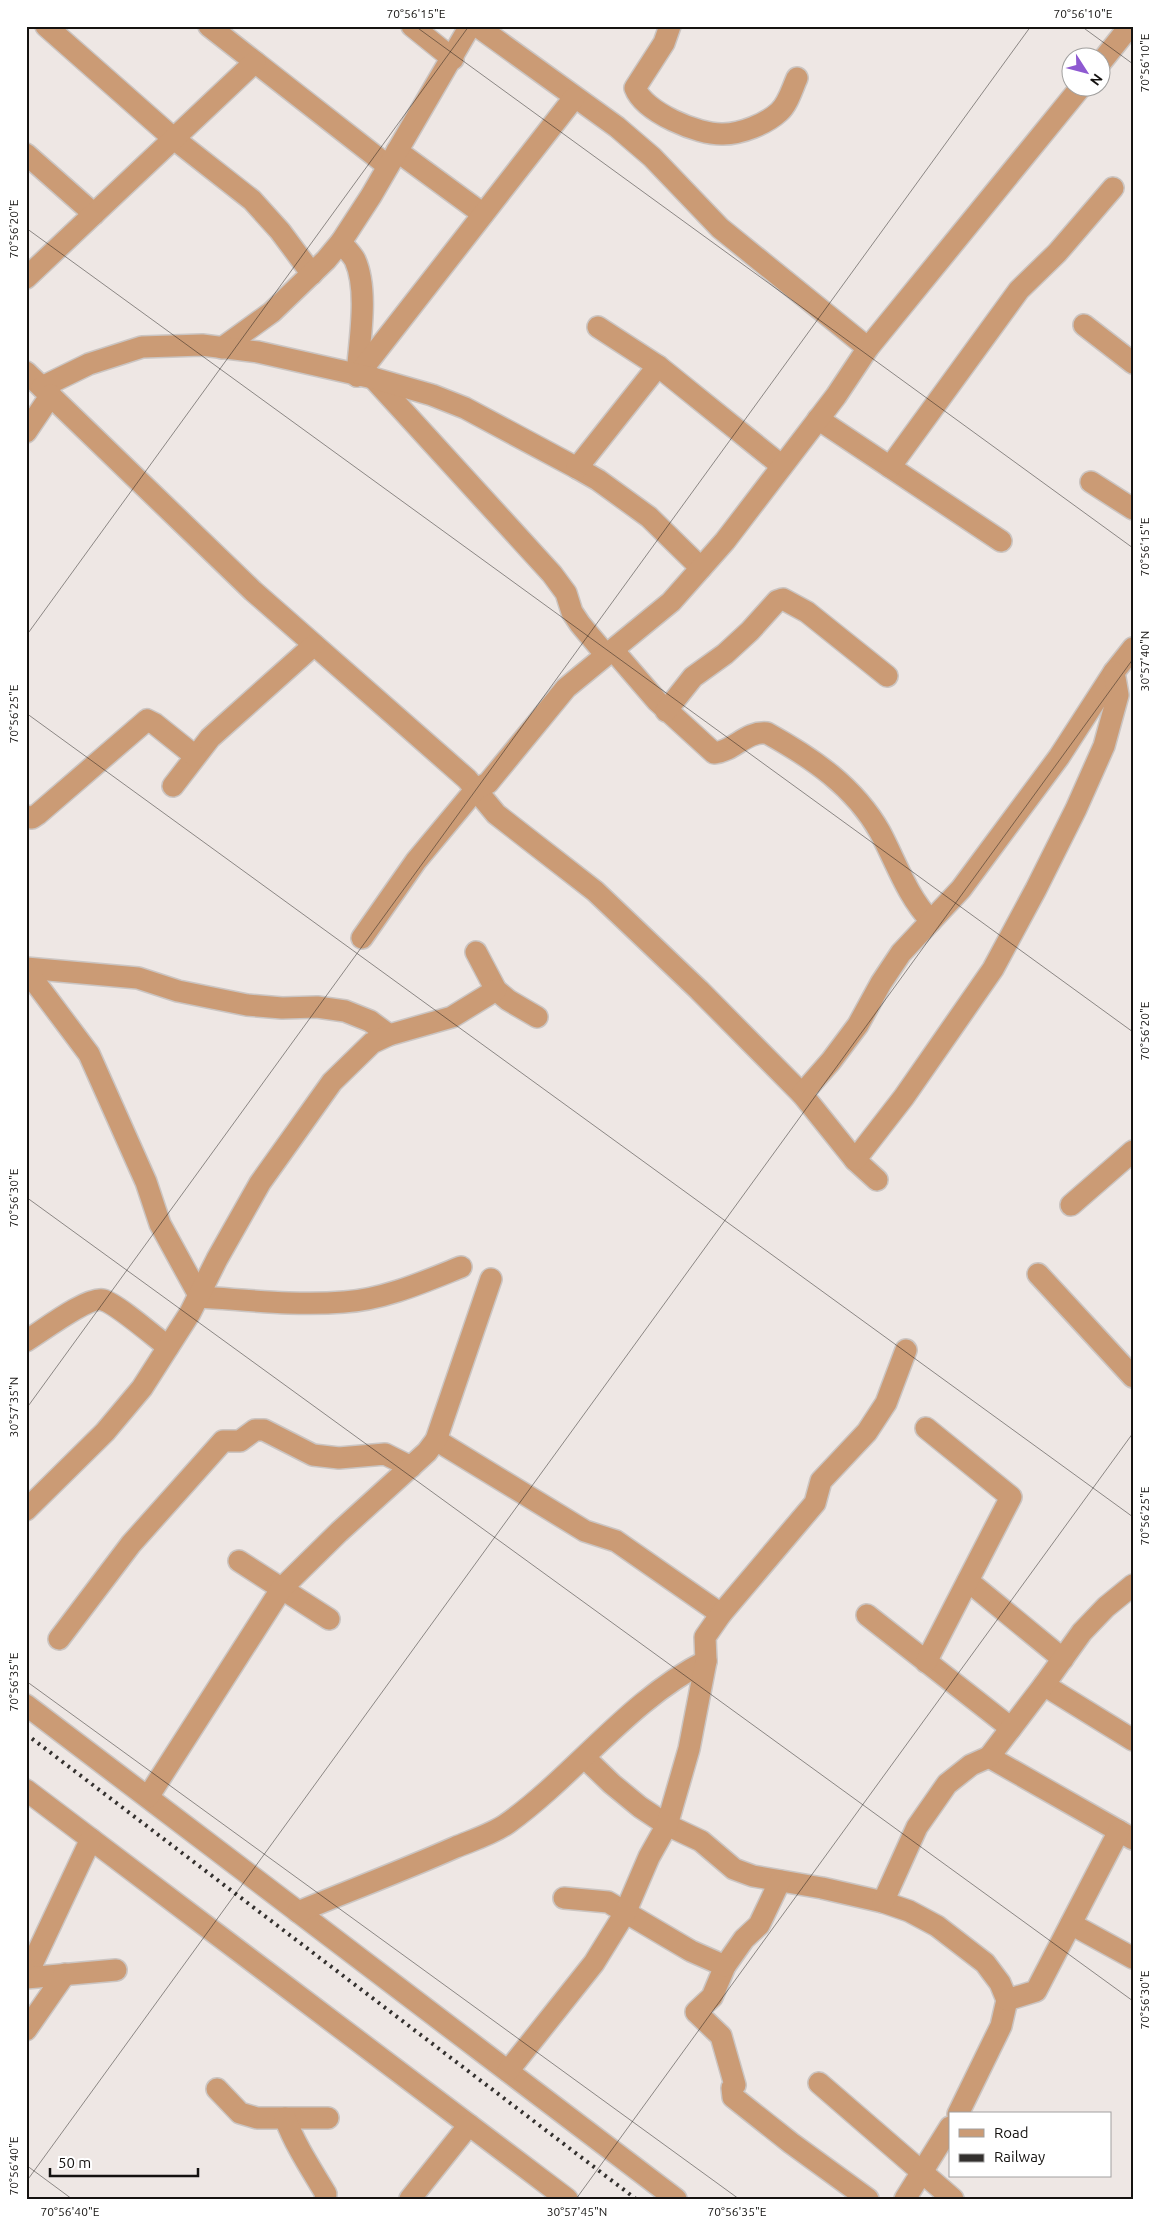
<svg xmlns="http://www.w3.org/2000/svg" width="1159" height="2225" viewBox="0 0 1159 2225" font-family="Ubuntu,sans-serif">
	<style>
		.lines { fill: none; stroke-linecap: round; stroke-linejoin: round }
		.minor-casing { stroke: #cbc5c2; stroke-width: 24 }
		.minor { stroke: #cb9b75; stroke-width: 21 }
		.rail { stroke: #33302e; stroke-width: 4; stroke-dasharray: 2.5 5; stroke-linecap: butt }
		.ticks { fill: none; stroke: #141210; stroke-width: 1; stroke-opacity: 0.45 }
		.neatline { fill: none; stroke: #141210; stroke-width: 2 }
		.ticks-label { font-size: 12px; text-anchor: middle; fill: #141210 }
	</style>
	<rect width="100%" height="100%" fill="#eee7e4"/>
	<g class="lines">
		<g class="minor-casing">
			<g id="minor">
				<polyline points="46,26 173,138 252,200 280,231 312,274"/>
				<polyline points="209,26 388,166"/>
				<polyline points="412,26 453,59"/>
				<polyline points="477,26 617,127 652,157 720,228 868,348"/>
				<path d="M 670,26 L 664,43 L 635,88 C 644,112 698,135 723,134 C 741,134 766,124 779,112 C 788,104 792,89 797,78"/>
				<polyline points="1102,61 1130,26"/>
				<polyline points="397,151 483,214"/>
				<polyline points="26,154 94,214"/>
				<path d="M 341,242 C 345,248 352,254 355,260 C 369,291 359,343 357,376"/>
				<polyline points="26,278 255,62"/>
				<polyline points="1084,325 1133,363"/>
				<polyline points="598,327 658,366 782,466"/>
				<polyline points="222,348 272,312 326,260 341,242 371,196 470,26"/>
				<polyline points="26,372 253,591 467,779 496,814 595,891 699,990 802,1094 855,1160 877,1180"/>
				<polyline points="357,376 574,98"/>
				<polyline points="373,378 552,574 566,593 572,612 580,624 606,655"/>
				<polyline points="42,387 89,364 142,347 202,345 258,352 373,378 432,395 465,408 577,468 598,480 649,517 701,568"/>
				<polyline points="818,419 1001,541"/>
				<polyline points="26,432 51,395"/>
				<polyline points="890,467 1019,290 1057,253 1113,188"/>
				<polyline points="577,468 658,366"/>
				<polyline points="1091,482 1133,509"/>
				<path d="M 613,650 L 657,701 L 714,753 C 735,751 745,731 767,733 C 812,758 854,786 880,832 C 896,862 907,896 931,921"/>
				<polyline points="666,711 693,677 725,654 750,631 777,601 783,599 807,612 887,676"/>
				<polyline points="173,786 210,738 314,645"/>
				<polyline points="26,816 32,818 38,814 147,720 155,724 195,756"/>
				<polyline points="362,938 416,861 476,789 488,783 566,688 671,602 725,541 836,396 868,348 1080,88"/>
				<polyline points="476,952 496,990 508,1000 537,1017"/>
				<polyline points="26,968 138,978 178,991 247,1005 282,1008 317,1007 345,1011 370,1021 389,1035"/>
				<polyline points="26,970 89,1054 146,1182 160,1224 200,1297"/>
				<polyline points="802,1094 831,1061 858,1025 881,983 901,953 961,889 1059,757 1114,672 1133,648"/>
				<polyline points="855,1160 904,1097 993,969 1036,889 1076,809 1104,746 1118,695 1114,672"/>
				<polyline points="1071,1205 1133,1151"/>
				<polyline points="1038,1274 1133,1377"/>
				<path d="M 200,1297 C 248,1300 296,1306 344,1302 C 383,1300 426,1281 461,1267"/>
				<path d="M 26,1341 C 41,1332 88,1296 103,1300 C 117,1304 155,1337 168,1347"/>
				<polyline points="436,1440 585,1531 616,1541 721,1614"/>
				<polyline points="26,1510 105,1432 142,1388 190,1313 217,1259 260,1183 332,1082 372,1043 389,1035 452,1017 496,990"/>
				<polyline points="239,1561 329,1619"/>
				<polyline points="968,1581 1063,1659"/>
				<polyline points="867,1615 1011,1728"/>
				<polyline points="59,1639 131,1544 223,1441 240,1441 255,1430 264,1430 313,1455 339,1458 385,1454 411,1467"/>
				<polyline points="926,1662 1011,1497 926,1428"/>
				<polyline points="1044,1685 1133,1740"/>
				<polyline points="26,1705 676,2199"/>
				<polyline points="989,1757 1133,1839"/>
				<polyline points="585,1758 612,1784 640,1807 667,1825 701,1841 734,1869 753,1876 822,1888 883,1902 909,1911 937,1926 985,1963 1000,1983 1007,2000 1001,2026 958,2114"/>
				<polyline points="26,1790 567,2199"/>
				<polyline points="148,1797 282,1588 339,1532 427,1452 436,1440 491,1279"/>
				<polyline points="780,1881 759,1925 744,1939 725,1966 712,1997 696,2012 721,2036 735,2085 732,2088 733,2097 791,2143 868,2199"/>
				<polyline points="564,1898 608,1902 691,1951 725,1966"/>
				<polyline points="883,1902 917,1827 947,1784 971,1765 989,1757 1044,1685 1082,1632 1106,1607 1133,1585"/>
				<path d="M 298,1912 C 351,1890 404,1870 456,1847 C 473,1840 493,1834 508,1823 C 577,1773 629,1700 706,1661"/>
				<polyline points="1071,1924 1133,1958"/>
				<polyline points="26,1977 91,1839"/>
				<polyline points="26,1978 116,1970"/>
				<polyline points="1007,2000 1036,1991 1119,1831"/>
				<polyline points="26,2030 65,1974"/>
				<polyline points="508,2071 594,1963 625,1913 649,1857 667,1825 689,1749 706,1661 705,1637 721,1614 815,1503 821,1481 867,1432 886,1403 906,1350"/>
				<polyline points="819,2083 953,2199"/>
				<polyline points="217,2089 240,2113 257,2118 328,2118"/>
				<path d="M 285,2118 C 295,2145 311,2169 326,2194 L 325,2199"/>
				<polyline points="410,2199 469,2125"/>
				<polyline points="905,2199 950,2127"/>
			</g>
		</g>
		<use href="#minor" class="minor"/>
		<polyline class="rail" points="26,1734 636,2199"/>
	</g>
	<path class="ticks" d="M 415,26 L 1133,548M 1081,26 L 1133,64M 26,228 L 1133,1032M 26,636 L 469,26M 26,713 L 1133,1517M 26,1197 L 1133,2001M 26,1409 L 1031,26M 26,1681 L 739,2199M 26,2165 L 72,2199M 26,2182 L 1133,659M 576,2199 L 1133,1433"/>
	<rect width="1159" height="2225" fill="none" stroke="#ffffff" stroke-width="55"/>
	<rect x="949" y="2112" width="162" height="65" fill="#ffffff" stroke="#a1a09f"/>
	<rect x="959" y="2129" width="25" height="8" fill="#cb9b75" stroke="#a1a09f"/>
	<text x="994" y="2138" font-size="15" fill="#141210">Road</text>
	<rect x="959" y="2154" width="25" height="8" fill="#33302e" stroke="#a1a09f"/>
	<text x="994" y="2162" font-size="15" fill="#141210">Railway</text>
	<g transform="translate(1086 72) rotate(126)"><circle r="24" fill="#ffffff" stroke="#a1a09f"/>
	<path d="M0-4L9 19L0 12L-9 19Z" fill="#8e59d1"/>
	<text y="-8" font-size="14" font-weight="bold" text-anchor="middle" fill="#141210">N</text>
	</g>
	<path d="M50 2168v8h148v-8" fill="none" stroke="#141210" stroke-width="2.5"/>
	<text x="58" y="2168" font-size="15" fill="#141210" stroke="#ffffff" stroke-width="4" paint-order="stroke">50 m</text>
	<rect x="28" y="28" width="1104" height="2170" class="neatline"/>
	<g class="ticks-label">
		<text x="416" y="18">70°56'15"E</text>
		<text x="1083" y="18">70°56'10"E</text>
		<text transform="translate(1145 63) rotate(-90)" y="4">70°56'10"E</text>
		<text transform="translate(14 229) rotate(-90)" y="4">70°56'20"E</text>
		<text transform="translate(1145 547) rotate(-90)" y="4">70°56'15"E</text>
		<text transform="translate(1145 661) rotate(-90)" y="4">30°57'40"N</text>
		<text transform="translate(14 714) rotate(-90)" y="4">70°56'25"E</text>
		<text transform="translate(1145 1031) rotate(-90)" y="4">70°56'20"E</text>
		<text transform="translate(14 1198) rotate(-90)" y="4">70°56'30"E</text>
		<text transform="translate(14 1407) rotate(-90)" y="4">30°57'35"N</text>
		<text transform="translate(1145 1516) rotate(-90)" y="4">70°56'25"E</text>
		<text transform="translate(14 1682) rotate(-90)" y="4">70°56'35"E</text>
		<text transform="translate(1145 2000) rotate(-90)" y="4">70°56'30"E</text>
		<text transform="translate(14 2166) rotate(-90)" y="4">70°56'40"E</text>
		<text x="70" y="2216">70°56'40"E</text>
		<text x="577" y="2216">30°57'45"N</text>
		<text x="737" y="2216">70°56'35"E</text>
	</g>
</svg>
